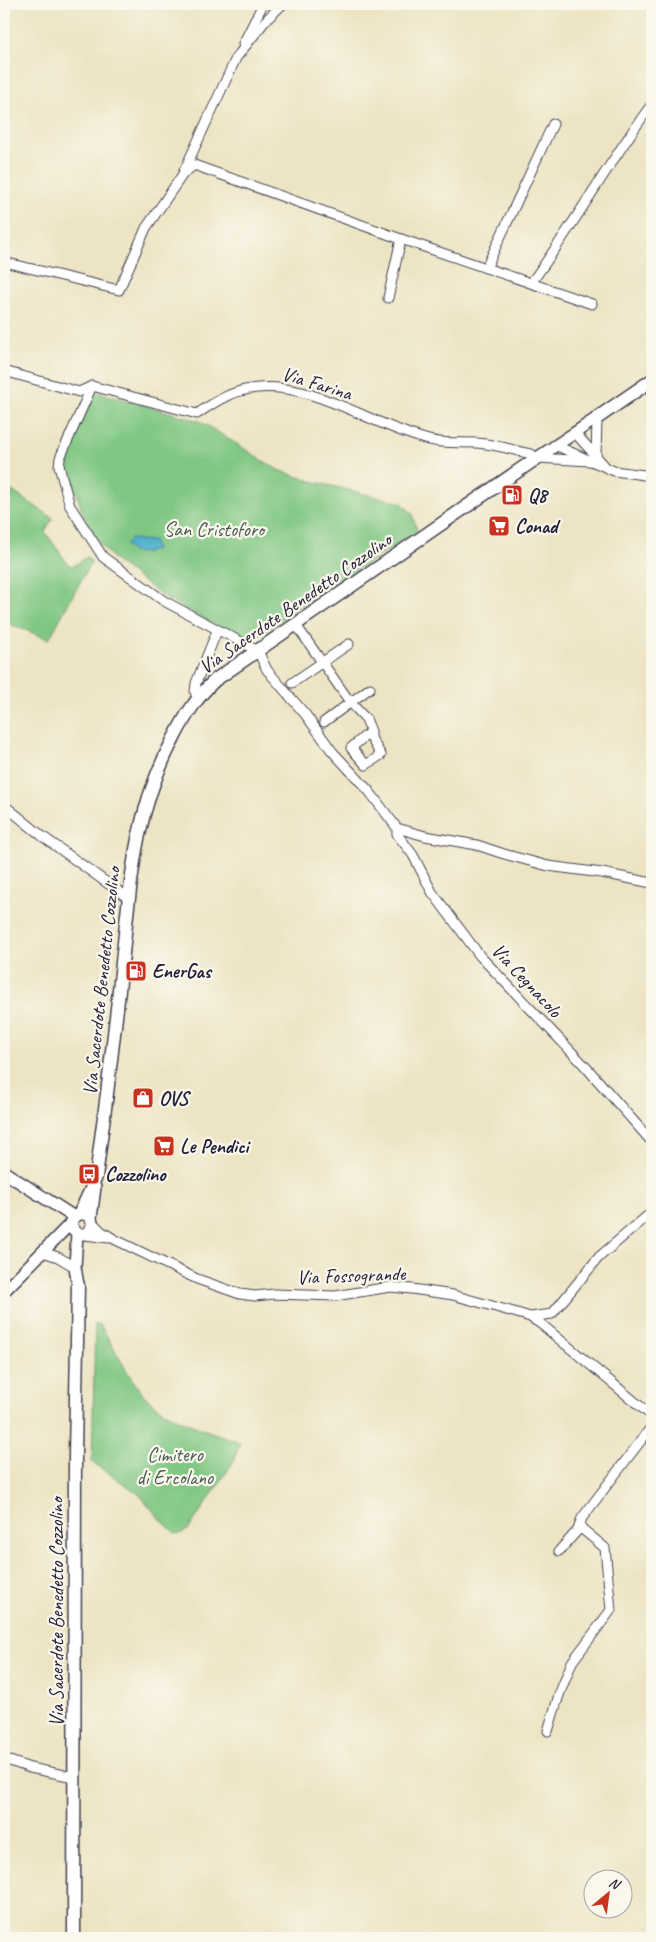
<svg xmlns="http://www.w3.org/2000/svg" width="656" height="1942" viewBox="0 0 656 1942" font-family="Caveat,sans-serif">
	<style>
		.green { fill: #80c783; stroke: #51745f }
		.water { fill: #4fb0cd; stroke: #386984 }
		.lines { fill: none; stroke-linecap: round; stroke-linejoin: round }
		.minor-casing { stroke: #403f4f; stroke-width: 11 }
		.tertiary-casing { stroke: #403f4f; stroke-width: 14 }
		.secondary-casing { stroke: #403f4f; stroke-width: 15 }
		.minor { stroke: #fff; stroke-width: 9 }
		.tertiary { stroke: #fff; stroke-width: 11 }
		.secondary { stroke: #fff; stroke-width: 12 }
		.labels { text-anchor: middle; stroke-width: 4.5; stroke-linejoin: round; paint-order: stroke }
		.street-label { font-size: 20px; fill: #22223b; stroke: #fbf7ec }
		.poi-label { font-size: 20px; font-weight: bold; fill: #22223b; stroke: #fbf7ec; text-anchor: start }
		.park-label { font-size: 20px; fill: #435c54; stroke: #fbf7ec }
	</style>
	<rect width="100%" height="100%" fill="#fbf7ec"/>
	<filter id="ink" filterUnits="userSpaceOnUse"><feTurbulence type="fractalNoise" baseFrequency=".02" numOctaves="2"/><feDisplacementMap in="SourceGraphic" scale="10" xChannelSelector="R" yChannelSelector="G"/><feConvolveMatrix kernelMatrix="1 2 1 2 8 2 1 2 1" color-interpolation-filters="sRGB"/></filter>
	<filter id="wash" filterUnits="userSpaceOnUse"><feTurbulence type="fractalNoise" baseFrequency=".0096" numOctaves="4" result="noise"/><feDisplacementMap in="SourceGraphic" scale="20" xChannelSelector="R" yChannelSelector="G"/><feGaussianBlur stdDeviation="1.12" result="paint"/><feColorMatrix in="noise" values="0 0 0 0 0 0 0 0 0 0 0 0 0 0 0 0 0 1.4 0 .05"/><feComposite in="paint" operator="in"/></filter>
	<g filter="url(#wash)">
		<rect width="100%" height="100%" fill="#ece4c3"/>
		<g class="green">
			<polygon points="94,393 101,393 200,421 278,470 311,481 402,503 412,513 417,531 247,642 167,599 115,561 97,540 83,514 69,469 69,454"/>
			<polygon points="4,486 53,518 45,532 69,565 73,566 87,557 91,562 49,639 4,622"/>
			<path d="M 95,1324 L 100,1325 C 113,1345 132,1385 149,1400 C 173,1422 210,1431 240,1442 L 234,1461 L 188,1530 L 179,1534 L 175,1533 L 159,1518 L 139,1494 L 92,1462 Z"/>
		</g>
		<polygon class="water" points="130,539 153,541 156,550 145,553 132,552 125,544"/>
	</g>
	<g filter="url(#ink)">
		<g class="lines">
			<g class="minor-casing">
				<g id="minor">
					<polyline points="243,44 263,4"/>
					<polyline points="184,171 236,58 266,20 283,4"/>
					<polyline points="4,262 119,290 146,228 183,174 194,165 401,239 592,304"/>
					<polyline points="486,268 553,124"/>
					<path d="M 531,283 C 574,225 609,162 652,104"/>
					<polyline points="388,298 401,239"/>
					<path d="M 4,371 L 79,392 L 92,386 L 197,414 C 209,406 223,396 237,392 C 302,372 367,425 429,440 C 447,445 468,441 486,444 C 501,446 516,451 531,454 L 537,458 L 590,461"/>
					<polyline points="92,386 60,458 59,466 70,506 103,557 164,601 258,651 267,670 305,714 332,751 369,791 397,828 397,834 413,855 432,892 480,956 585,1066 652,1142"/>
					<polyline points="575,433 604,465"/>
					<polyline points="557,446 614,471 652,476"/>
					<polyline points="596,456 597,418"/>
					<polyline points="296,625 350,702 366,719 371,731 351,748 366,765 381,755 371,738 371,731"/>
					<polyline points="292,683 349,644"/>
					<polyline points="197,697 195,692 196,683 217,631"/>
					<polyline points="324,722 370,688"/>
					<polyline points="4,805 42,836 128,898"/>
					<polyline points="397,828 425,836 477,845 504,854 548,866 602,873 652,883"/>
					<polyline points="92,1222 101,1231 114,1239 197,1279 240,1294 255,1296 274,1294 335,1296 390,1287 412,1289 453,1295 517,1313 530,1317 541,1324 652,1416"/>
					<polyline points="85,1235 109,1238"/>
					<polyline points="43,1252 58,1257 75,1267"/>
					<polyline points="531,1317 552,1314 599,1257 652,1212"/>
					<polyline points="559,1551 578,1530 580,1524"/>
					<polyline points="548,1731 559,1695 572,1662 611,1610 605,1548 581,1528 580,1524 582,1518 652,1426"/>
					<polyline points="4,1759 30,1768 74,1777"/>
				</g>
			</g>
			<g class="tertiary-casing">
				<g id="tertiary">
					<polyline points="537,458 597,418"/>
					<polyline points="4,1172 74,1217"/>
					<circle cx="82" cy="1224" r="10"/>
					<polyline points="79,1214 96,1177"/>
					<polyline points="91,1218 95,1187"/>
					<polyline points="77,1233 75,1267 78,1285"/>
					<polyline points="4,1291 72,1222"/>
				</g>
			</g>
			<g class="secondary-casing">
				<g id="secondary">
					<polyline points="597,418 652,380"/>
					<path d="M 96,1177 C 105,1112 113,1047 120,981 C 130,894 131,818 174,738 C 186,715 196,698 215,680 L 537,458"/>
					<polyline points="74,1938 75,1455 78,1285"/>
				</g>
			</g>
			<use href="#minor" class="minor"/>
			<use href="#tertiary" class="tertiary"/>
			<use href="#secondary" class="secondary"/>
		</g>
	</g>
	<defs>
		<g id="fuel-square" transform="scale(1.125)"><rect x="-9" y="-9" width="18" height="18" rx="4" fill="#c8321e" stroke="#fbf7ec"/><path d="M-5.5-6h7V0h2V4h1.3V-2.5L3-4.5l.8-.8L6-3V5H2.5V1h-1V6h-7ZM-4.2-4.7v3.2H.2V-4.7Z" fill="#fff"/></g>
		<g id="supermarket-square" transform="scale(1.125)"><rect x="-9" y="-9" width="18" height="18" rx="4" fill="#c8321e" stroke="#fbf7ec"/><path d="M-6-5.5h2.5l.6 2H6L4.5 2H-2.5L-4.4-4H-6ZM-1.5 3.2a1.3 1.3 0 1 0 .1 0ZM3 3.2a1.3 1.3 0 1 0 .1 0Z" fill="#fff"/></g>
		<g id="shop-square" transform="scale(1.125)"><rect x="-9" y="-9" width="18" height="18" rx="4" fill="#c8321e" stroke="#fbf7ec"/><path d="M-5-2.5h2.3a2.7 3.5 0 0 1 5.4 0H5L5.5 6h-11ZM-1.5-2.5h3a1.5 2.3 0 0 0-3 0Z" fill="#fff"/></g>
		<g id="bus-square" transform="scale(1.125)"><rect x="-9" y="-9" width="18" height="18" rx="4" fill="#c8321e" stroke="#fbf7ec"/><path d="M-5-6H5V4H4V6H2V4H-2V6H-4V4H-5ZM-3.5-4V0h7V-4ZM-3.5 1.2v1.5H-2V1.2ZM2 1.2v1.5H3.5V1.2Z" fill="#fff"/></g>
	</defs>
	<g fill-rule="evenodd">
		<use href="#fuel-square" x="512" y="495"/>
		<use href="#supermarket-square" x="499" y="526"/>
		<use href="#fuel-square" x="136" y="971"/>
		<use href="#shop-square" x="143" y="1098"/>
		<use href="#supermarket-square" x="164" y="1146"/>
		<use href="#bus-square" x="89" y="1174"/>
	</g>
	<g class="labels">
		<g class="street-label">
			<text transform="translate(317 383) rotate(17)" y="7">Via Farina</text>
			<text transform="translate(295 603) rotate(-35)" y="7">Via Sacerdote Benedetto Cozzolino</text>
			<text transform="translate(527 980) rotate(47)" y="7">Via Cegnacolo</text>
			<text transform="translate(101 981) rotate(-84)" y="7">Via Sacerdote Benedetto Cozzolino</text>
			<text transform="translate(351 1275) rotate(-2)" y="7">Via Fossogrande</text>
			<text transform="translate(56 1612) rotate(-90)" y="7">Via Sacerdote Benedetto Cozzolino</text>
		</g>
		<g class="poi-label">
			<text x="528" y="502">Q8</text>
			<text x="515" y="533">Conad</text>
			<text x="152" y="978">EnerGas</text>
			<text x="159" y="1105">OVS</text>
			<text x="180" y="1153">Le Pendici</text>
			<text x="105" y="1181">Cozzolino</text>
		</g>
		<g class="park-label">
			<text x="214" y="536">San Cristoforo</text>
			<text x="175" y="1461">Cimitero<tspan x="175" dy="23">di Ercolano</tspan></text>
		</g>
	</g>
	<rect width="656" height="1942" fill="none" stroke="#fbf7ec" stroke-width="20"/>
	<g transform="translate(608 1894) rotate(29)"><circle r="24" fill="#fbf7ec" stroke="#a4a2a5"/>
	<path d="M0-4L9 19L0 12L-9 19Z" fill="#c8321e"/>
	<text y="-8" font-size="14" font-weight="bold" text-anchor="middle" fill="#22223b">N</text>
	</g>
</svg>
